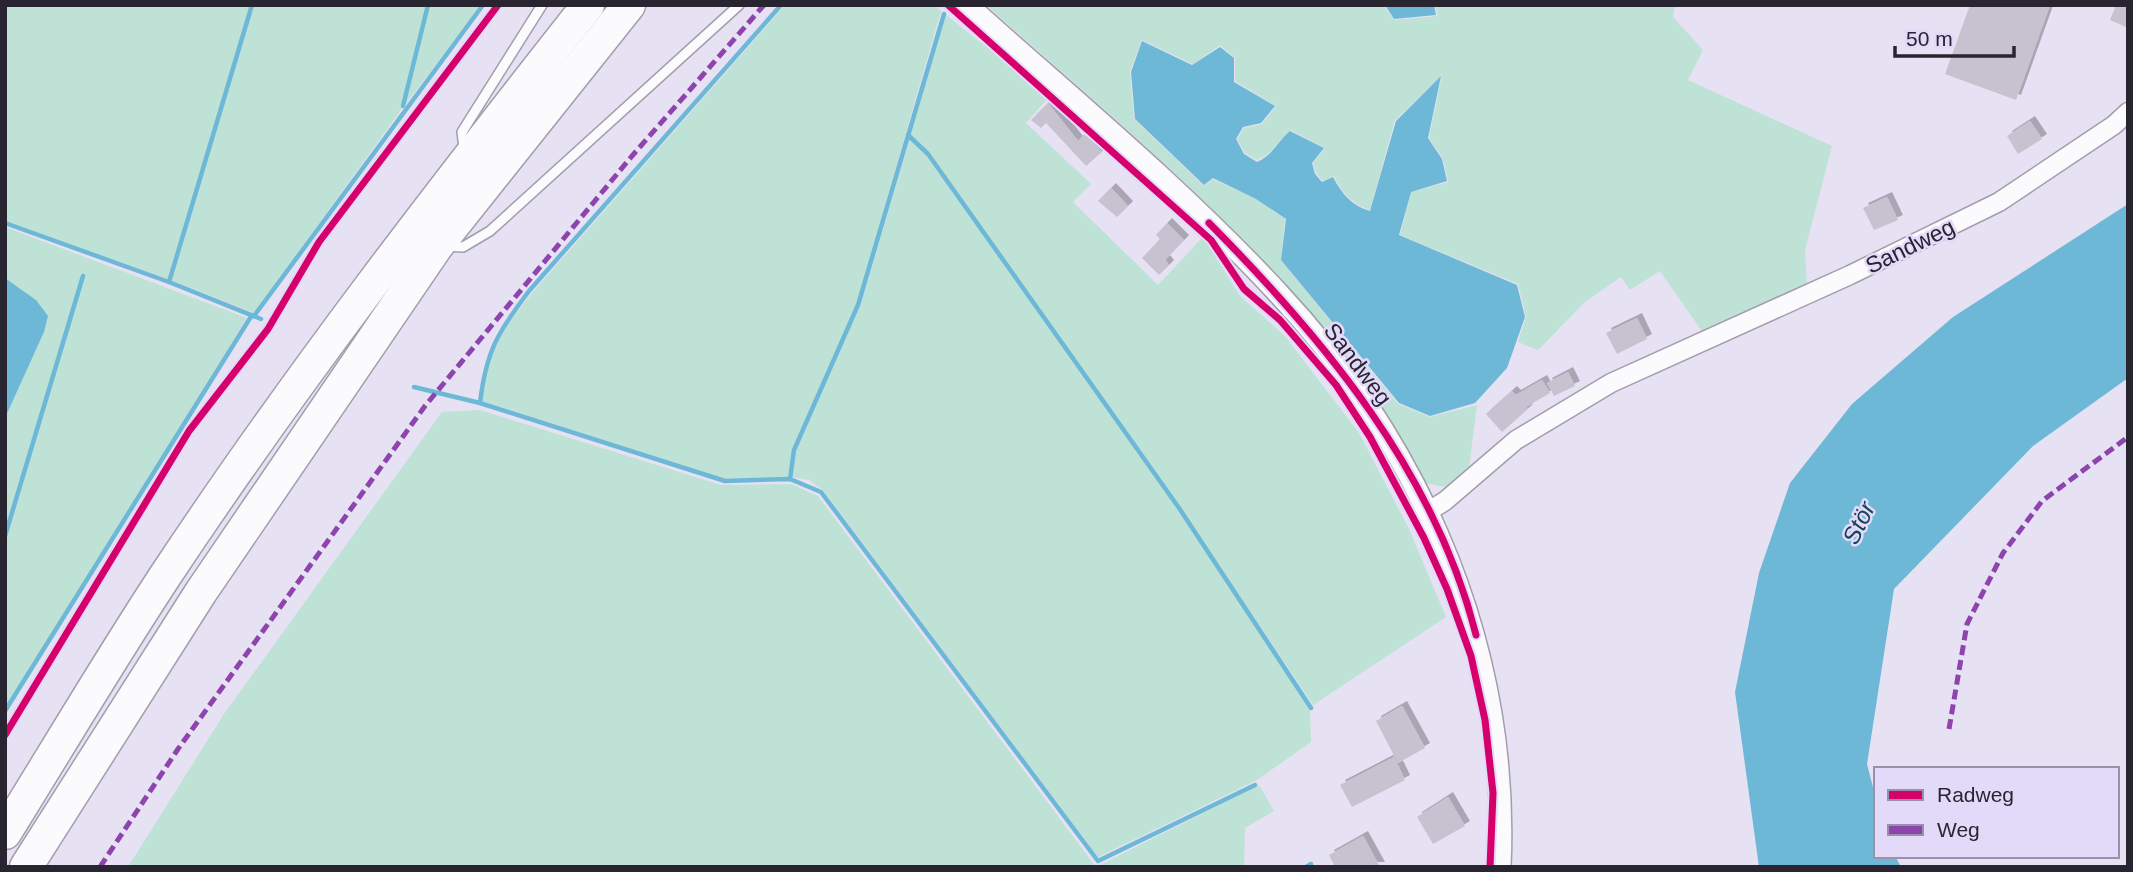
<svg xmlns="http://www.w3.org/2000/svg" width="2133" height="872" viewBox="0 0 2133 872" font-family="Arial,sans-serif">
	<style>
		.green { fill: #bee2d6 }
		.water { fill: #6eb8d7 }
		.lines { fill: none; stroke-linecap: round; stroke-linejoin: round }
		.stream { stroke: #6eb8d7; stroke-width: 4.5 }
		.building { fill: #c7c2d0; filter: url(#shadow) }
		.service-casing { stroke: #a29eac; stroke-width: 12 }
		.minor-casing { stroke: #a29eac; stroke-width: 21 }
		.tertiary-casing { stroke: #a29eac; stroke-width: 24 }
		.motorway-casing { stroke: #a29eac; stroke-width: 35 }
		.service { stroke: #fbfafd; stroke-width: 9 }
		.minor { stroke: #fbfafd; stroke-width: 18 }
		.tertiary { stroke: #fbfafd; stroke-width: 21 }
		.motorway { stroke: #fbfafd; stroke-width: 32 }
		.quiet { stroke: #8e44ad; stroke-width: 5; stroke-dasharray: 10 5; stroke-linecap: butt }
		.cycleway-casing { stroke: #e3dafa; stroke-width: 11 }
		.cycleway { stroke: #d6006c; stroke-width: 7 }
		.labels { text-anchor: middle; stroke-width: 5; stroke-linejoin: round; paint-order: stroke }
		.street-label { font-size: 23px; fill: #282430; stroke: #e3dafa }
		.water-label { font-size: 24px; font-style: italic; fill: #164353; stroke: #e3dafa }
	</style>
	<defs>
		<filter id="shadow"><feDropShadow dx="5" dy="-5" stdDeviation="0" flood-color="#0004"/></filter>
	</defs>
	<rect width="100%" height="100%" fill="#e6e1f3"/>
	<g class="green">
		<polygon points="5,5 251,5 168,279 5,221"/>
		<polygon points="254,5 427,5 401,110 254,313 171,280"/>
		<polygon points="429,5 481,5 405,105"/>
		<path d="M 785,5 L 935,5 L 941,11 L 857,303 L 792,449 L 788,477 L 725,479 L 482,401 C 488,350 501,332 532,293 Z"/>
		<path d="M 986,5 L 1383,5 L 1394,20 L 1438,16 L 1435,5 L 1675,5 L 1673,17 L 1703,50 L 1688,80 L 1832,146 L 1805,250 L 1807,286 L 1704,334 L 1660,271 L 1630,290 L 1621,277 L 1585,302 L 1538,350 L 1518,342 L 1526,317 L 1518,284 L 1400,235 L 1411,192 L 1448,182 L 1443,159 L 1429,138 L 1442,75 L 1395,120 L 1370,210 C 1352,204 1342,193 1334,176 L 1323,181 L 1316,173 L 1313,163 L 1325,148 L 1291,130 C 1277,141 1273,154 1257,160 L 1245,153 L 1237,139 L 1244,128 L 1262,124 L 1276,106 L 1235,81 L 1235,58 L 1220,45 L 1193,64 L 1142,40 L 1130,71 L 1134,119 L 1204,186 L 1213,179 L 1256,199 L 1285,219 L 1281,260 L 1398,404 L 1430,417 L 1477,405 L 1469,468 L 1446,487 L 1425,483 C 1385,417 1345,349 1292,292 C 1199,188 1090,97 986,5 Z"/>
		<polygon points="946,15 1049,97 1026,123 1091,184 1073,202 1158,285 1203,237 1240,296 1285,336 1359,433 1409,529 1446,617 1313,705 1180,508 929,153 910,135"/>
		<polygon points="910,138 926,155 1178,509 1310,710 1311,742 1257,780 1098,857 823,490 809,480 792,477 795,450 860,306"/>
		<polygon points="5,227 247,318 5,711 5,541 84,276 5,531 5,418 44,332 36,300 5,278"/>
		<polygon points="480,410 721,485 791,484 818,496 1096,867 128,867 224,714 442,412"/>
		<polygon points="1259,785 1274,811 1245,828 1244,867 1103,867 1102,864"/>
	</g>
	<g class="water">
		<polygon points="1385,5 1434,5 1436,15 1394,19"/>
		<path d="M 1142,41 L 1192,65 L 1220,47 L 1234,58 L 1234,82 L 1275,106 L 1261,123 L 1243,127 L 1236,139 L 1244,154 L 1257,162 C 1273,155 1277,142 1290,131 L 1324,148 L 1312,163 L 1315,174 L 1322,182 L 1333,177 C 1342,194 1352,206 1370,211 L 1396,121 L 1441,76 L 1428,138 L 1442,159 L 1447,181 L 1411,192 L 1399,235 L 1517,285 L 1525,317 L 1507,368 L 1475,403 L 1430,416 L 1399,403 L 1281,260 L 1286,219 L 1256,199 L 1213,178 L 1204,185 L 1135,119 L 1131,72 Z"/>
		<polygon points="2128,204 2128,378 2033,446 1894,589 1867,764 1876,799 1876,856 1895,856 1901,867 1759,867 1735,692 1759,573 1790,483 1852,404 1953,317"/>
		<polygon points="5,278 36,300 48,316 44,332 5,418"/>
	</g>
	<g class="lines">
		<g class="stream">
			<polyline points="403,106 428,5"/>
			<polyline points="908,135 928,154 1179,508 1311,708"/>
			<polyline points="5,223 169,282 261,319"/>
			<polyline points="169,282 252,5"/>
			<polyline points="254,316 483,5"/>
			<polyline points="414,387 480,403 725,481 790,479 821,492 1098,861 1255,785"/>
			<path d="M 480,403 C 486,351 498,332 529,291 L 781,5"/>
			<polyline points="790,479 794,450 858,305 944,14"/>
			<polyline points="5,536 83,276"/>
			<polyline points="5,711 252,315"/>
			<polyline points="1306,867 1311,864"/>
		</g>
	</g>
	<g class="building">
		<polygon points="1970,5 2050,5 2016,100 1945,74"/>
		<polygon points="2116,5 2128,5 2128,28 2110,20"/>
		<polygon points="1048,103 1078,141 1085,134 1102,152 1086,166 1046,123 1041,128 1031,120"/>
		<polygon points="2030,121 2042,139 2018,154 2007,136"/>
		<polygon points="1111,188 1128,206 1117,217 1098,201"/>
		<polygon points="1887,197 1898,220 1874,230 1863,208"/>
		<polygon points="1167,223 1184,240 1165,260 1169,265 1159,275 1142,258 1160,239 1156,235"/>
		<polygon points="1637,318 1647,339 1617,354 1606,333"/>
		<polygon points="1568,372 1575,386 1554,396 1547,383"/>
		<polygon points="1542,380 1550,393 1526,407 1528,409 1502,432 1486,414 1512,391 1516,395"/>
		<polygon points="1402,706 1425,748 1398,763 1376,721"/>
		<polygon points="1394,757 1405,780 1352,807 1340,785"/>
		<polygon points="1448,797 1465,826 1433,844 1417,817"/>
		<polygon points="1363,836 1380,867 1335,867 1329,855"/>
	</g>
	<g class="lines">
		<g class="service-casing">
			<g id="service">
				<polyline points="464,148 462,132 542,5"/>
				<polyline points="446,246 463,247 490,231 739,5"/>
			</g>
		</g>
		<g class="minor-casing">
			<polyline id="minor" points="1429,511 1445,501 1516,440 1611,383 1850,275 1999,202 2114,125 2128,112"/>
		</g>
		<g class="tertiary-casing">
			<path id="tertiary" d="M 967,5 C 1072,99 1183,190 1279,294 C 1424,450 1510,652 1500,867"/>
		</g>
		<g class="motorway-casing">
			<g id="motorway">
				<path d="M 5,833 C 59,746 111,658 167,573 C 297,377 442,190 588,5"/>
				<polyline points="26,867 201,592 437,246 629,5"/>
			</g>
		</g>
		<use href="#service" class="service"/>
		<use href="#minor" class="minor"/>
		<use href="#tertiary" class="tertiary"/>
		<use href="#motorway" class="motorway"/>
		<g class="quiet">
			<polyline points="1949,729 1967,624 2003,553 2042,501 2128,437"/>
			<polyline points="100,867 178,749 425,406 632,156 764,5"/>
		</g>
		<g class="cycleway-casing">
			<g id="cycleway">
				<polyline points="948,5 1211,240 1244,289 1280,320 1336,385 1370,437 1424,538 1447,589 1471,656 1485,720 1493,793 1490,867"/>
				<path d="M 1209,223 C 1324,339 1435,472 1476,635"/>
				<polyline points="5,735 189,431 268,329 319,242 498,5"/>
			</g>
		</g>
		<use href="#cycleway" class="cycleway"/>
	</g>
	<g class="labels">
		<g class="street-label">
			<text transform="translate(1910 246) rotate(-26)" y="8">Sandweg</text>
			<text transform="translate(1358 364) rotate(53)" y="8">Sandweg</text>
		</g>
		<g class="water-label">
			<text transform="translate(1859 523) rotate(-64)" y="8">Stör</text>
		</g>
	</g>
	<rect width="2133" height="872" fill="none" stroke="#282430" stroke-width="14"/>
	<rect x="1874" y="767" width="245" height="91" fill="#e3dafa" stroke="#9891a9" stroke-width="2"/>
	<rect x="1888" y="790" width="35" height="10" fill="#d6006c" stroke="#9891a9" stroke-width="2"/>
	<text x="1937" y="802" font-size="21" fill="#282430">Radweg</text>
	<rect x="1888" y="825" width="35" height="10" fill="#8e44ad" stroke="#9891a9" stroke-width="2"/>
	<text x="1937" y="837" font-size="21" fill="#282430">Weg</text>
	<path d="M1895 46v10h119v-10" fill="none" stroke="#282430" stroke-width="3.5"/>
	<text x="1906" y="46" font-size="21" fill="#282430" stroke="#e3dafa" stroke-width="5" paint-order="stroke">50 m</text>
</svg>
